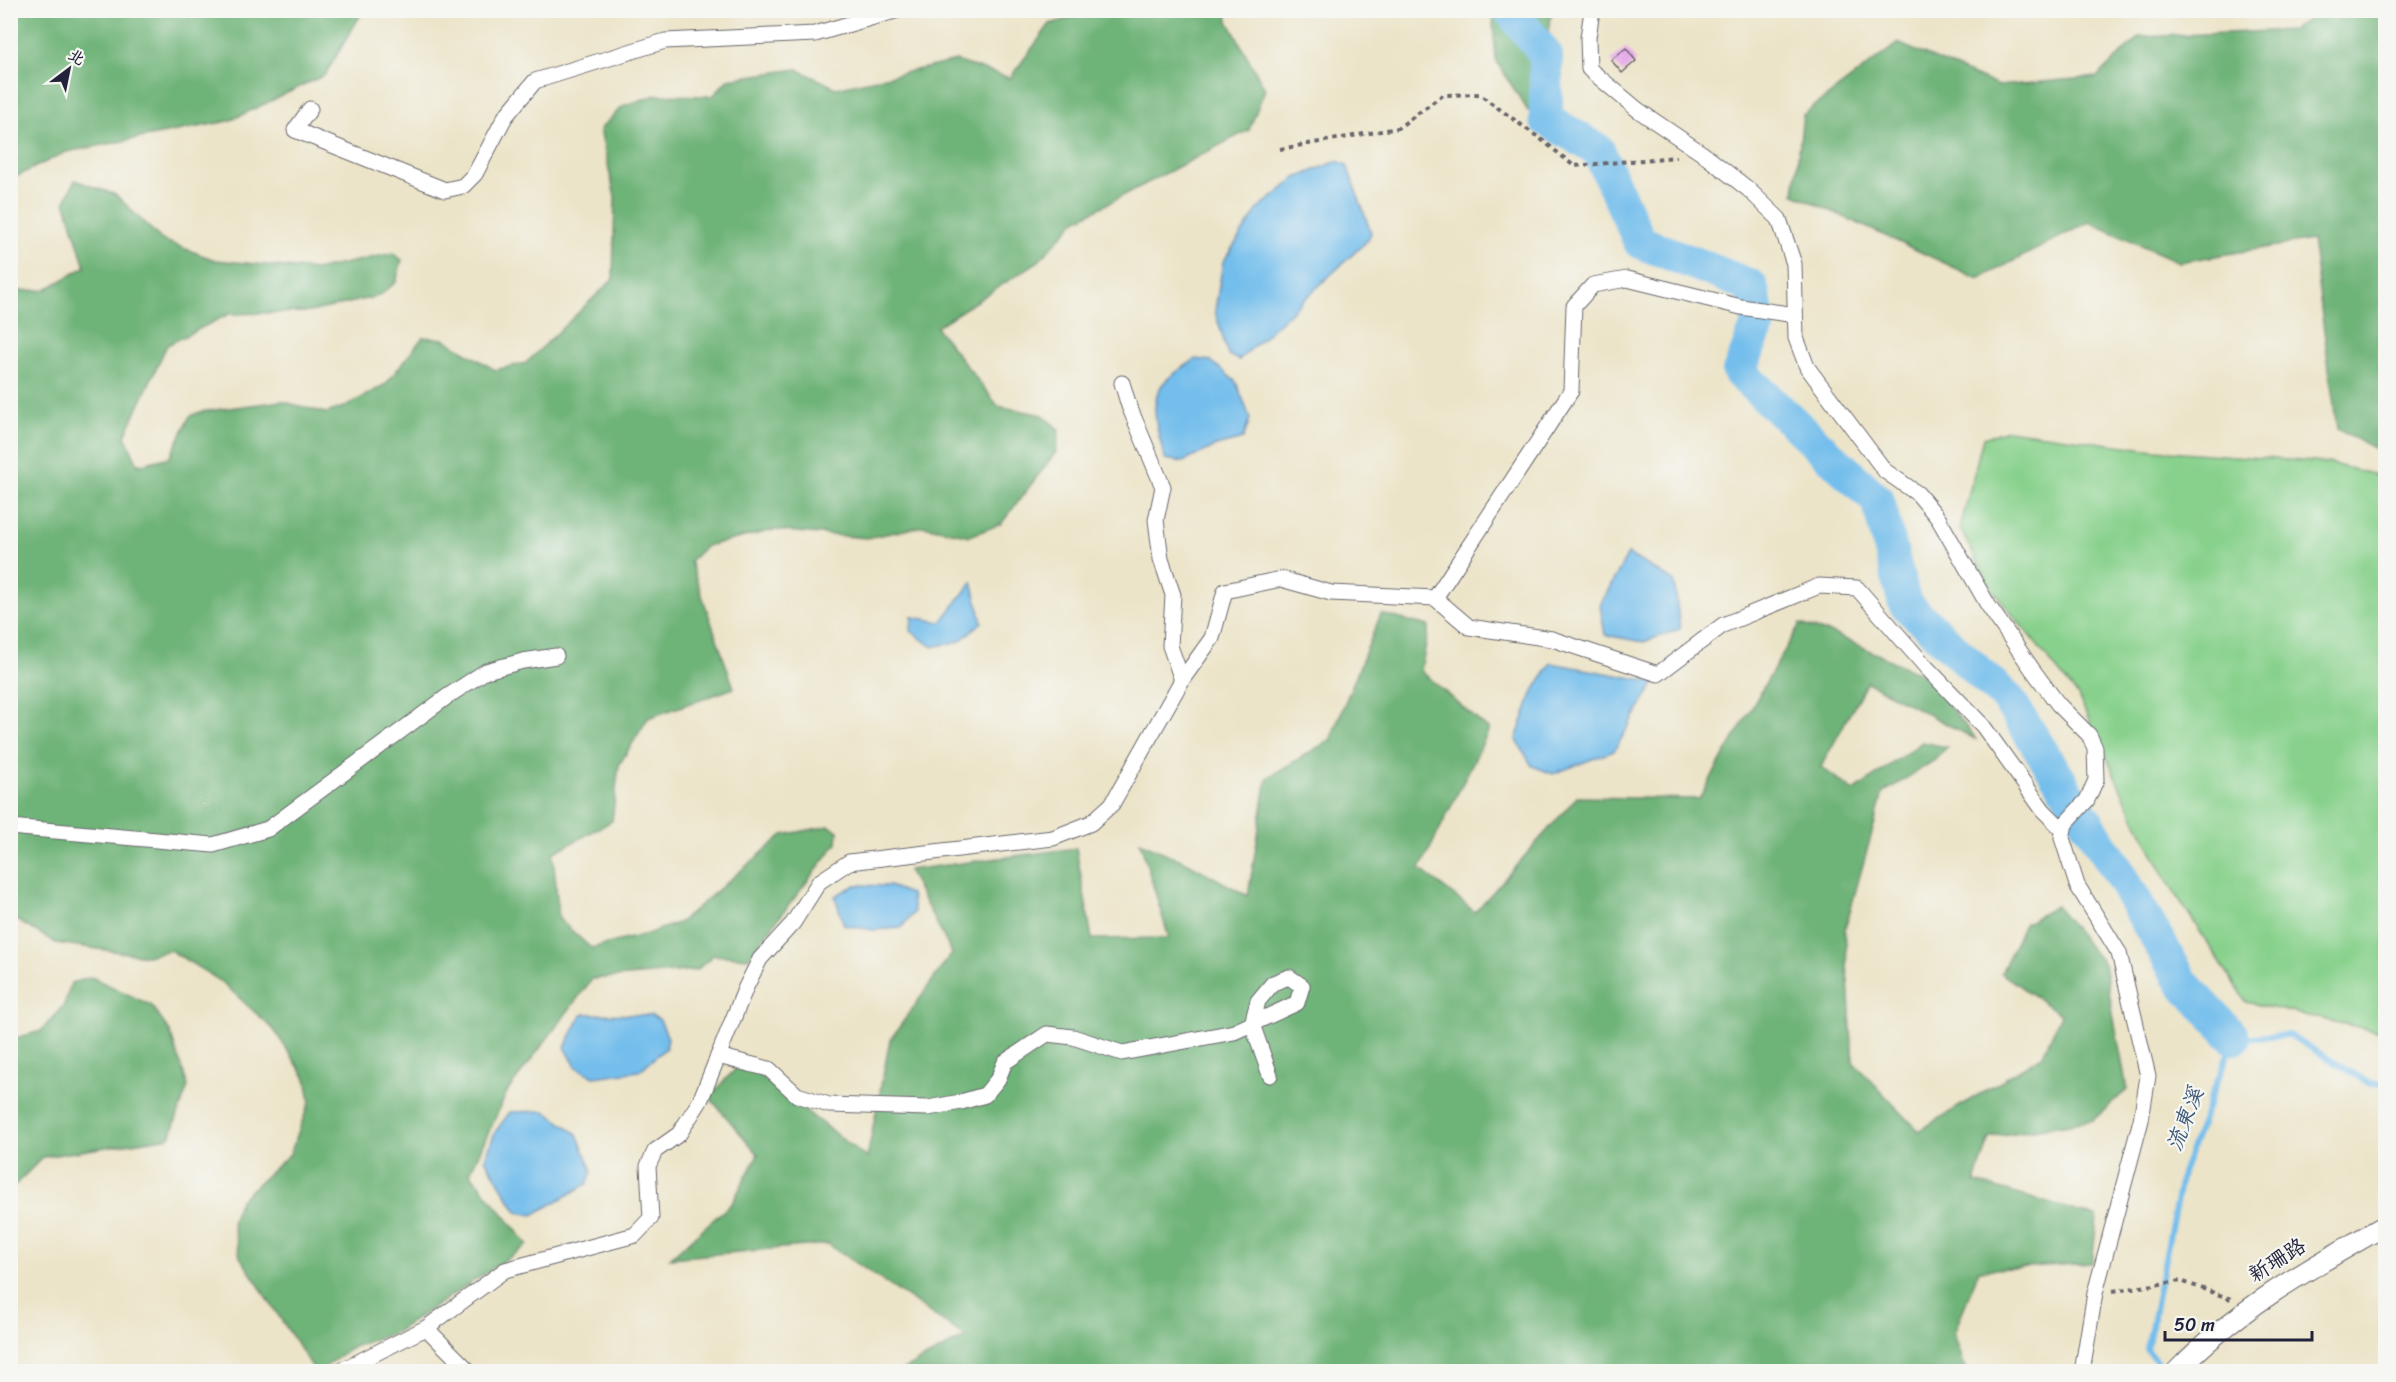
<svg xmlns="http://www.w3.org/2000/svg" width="2396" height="1382" viewBox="0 0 2396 1382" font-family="Sriracha,'LXGW WenKai TC',sans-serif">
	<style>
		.green { fill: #88d18c; stroke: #557a64; stroke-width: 1.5 }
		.forest { fill: #6eb378; stroke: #486a5a; stroke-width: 1.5 }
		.water { fill: #73beec; stroke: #4a7094; stroke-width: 1.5 }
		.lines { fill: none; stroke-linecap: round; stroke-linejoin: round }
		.stream { stroke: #73beec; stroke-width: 6 }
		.river { stroke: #73beec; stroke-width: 34 }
		.building { fill: #e5aae8 }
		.minor-casing { stroke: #69666c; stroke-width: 17 }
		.tertiary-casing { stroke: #69666c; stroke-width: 22 }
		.path { stroke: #69666c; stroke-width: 4; stroke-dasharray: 4.5 4.5; stroke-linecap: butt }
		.minor { stroke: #fff; stroke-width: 15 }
		.tertiary { stroke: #fff; stroke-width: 20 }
		.labels { text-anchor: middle; stroke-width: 4.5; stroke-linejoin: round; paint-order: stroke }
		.street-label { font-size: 21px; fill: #22223b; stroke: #f6f6f2 }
		.water-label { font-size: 22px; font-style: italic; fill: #3e5979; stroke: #f6f6f2 }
	</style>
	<rect width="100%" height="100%" fill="#f6f6f2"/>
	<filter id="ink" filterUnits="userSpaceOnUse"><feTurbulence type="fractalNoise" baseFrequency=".0167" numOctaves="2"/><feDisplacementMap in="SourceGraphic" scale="12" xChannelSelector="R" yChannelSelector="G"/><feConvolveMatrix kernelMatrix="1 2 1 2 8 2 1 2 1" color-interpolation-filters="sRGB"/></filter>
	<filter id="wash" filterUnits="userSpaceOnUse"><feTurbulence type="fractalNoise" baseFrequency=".008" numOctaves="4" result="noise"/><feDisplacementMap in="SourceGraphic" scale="24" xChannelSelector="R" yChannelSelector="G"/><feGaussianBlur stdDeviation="1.35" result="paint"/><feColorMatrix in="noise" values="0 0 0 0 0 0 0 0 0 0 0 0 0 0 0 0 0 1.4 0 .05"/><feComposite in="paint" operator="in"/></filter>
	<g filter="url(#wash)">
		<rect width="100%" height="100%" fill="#ece4c8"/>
		<polygon class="green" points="2008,430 2154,450 2328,463 2385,477 2385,1033 2246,1002 2168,882 2132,813 2078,696 1992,589 1960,529 1983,438"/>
		<g class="forest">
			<polygon points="11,10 363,10 363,11 325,75 229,121 66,152 11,179"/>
			<polygon points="1097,11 1227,11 1228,21 1265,89 1249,130 1076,220 1039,261 936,327 998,406 1043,415 1059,430 1056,452 1001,524 970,536 924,526 867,538 774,530 706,546 690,561 734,688 648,718 619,765 612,821 553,853 559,919 591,948 647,934 680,922 783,835 829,826 838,831 837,843 748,958 713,955 697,970 592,979 507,1092 470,1173 528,1245 396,1332 353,1347 319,1371 315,1371 240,1257 232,1221 240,1200 290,1154 310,1101 306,1078 274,1030 222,982 170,950 147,956 56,943 11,917 11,291 45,290 85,267 65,201 75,180 116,195 162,240 215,260 315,270 393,253 402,260 396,282 379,296 310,312 229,314 167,345 125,436 138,465 170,457 190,416 200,412 281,401 326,413 347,406 386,384 423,337 444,339 495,370 526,363 613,279 615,197 600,129 623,106 656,95 713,96 728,79 797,69 836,88 956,61 1010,78 1050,24"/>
			<polygon points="1492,11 1548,11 1551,15 1540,109 1528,111 1496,61"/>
			<polygon points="2322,11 2385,11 2385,454 2337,429 2312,240 2179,262 2089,222 1979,279 1794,194 1803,115 1898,43 1999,86 2097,77 2139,37 2292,30"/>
			<polygon points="1381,614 1429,626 1421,671 1489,730 1420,869 1475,912 1577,797 1699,799 1800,624 1836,635 1925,676 1977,740 1867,682 1821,767 1854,791 1922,742 1947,747 1935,760 1883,793 1845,929 1853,1062 1919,1131 2042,1056 2061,1015 2001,973 2024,924 2056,906 2104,964 2127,1090 2093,1120 1990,1137 1975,1182 2097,1217 2092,1263 1979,1270 1954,1333 1966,1371 900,1371 966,1337 828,1244 670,1258 732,1203 758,1154 709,1097 742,1062 867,1158 890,1040 952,953 908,870 1076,848 1092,939 1169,938 1140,842 1188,863 1248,896 1267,778 1330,740"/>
			<polygon points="91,977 151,1005 170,1032 188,1086 170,1137 43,1157 11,1189 11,1039 41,1031 64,1005 71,983"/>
		</g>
		<g class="water">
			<polygon points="1337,161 1347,165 1371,233 1368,240 1239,360 1228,355 1215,311 1223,262 1258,209 1296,178"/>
			<path d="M 1196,359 L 1211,361 L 1236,382 L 1250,418 L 1243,439 L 1216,446 L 1183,462 L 1165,459 C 1160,437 1147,406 1162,385 C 1169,375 1186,366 1196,359 Z"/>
			<polygon points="1628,554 1674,581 1680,629 1644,642 1605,635 1600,605"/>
			<polygon points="972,582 982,622 960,641 932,647 911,631 912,617 941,622"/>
			<polygon points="1551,663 1655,682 1614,751 1553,774 1532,766 1516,739 1532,694"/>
			<polygon points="855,885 889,886 911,894 914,912 901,928 873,930 844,925 835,896"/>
			<polygon points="585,1014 651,1015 660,1020 668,1038 666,1048 639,1071 594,1077 576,1067 565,1047 581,1016"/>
			<polygon points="545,1111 577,1134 592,1171 587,1184 533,1215 517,1212 485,1159 495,1132 510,1112"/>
		</g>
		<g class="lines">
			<polyline class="stream" points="2165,1372 2147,1349 2182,1173 2234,1038 2289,1035 2371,1084 2386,1083"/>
			<polyline class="river" points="1510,10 1546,55 1546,119 1598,150 1640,242 1751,286 1759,322 1739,372 1878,501 1905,604 2008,699 2115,866 2182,982 2234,1038"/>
		</g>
		<g id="blocks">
			<polygon class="building" points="1626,48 1636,61 1622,73 1611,60"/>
		</g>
	</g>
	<g filter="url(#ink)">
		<use href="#blocks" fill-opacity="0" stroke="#69666c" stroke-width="1.5"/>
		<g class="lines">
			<g class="minor-casing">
				<g id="minor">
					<polyline points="1592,10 1588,38 1589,69 1638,110 1703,154 1748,189 1779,219 1794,264 1796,338 1807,367 1885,471 1918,494 1938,518 1988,605 2032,669 2058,704 2089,735 2095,748 2096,780 2087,800 2065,824 2062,838 2077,885 2119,953 2148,1076 2141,1120 2095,1293 2082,1372"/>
					<polyline points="310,109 295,130 445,190 463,186 475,174 505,117 535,81 665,41 815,34 898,10"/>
					<polyline points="1122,383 1129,406 1163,487 1156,520 1161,559 1173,595 1170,646 1182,680"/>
					<polyline points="1435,598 1571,391 1574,306 1593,285 1627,279 1741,307 1795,315"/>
					<polyline points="10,827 213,845 268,829 448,696 486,671 523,661 556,656"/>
					<polyline points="718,1056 769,1069 797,1095 829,1105 928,1108 961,1102 985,1095 998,1079 1005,1062 1047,1034 1073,1037 1122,1053 1234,1032 1297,1003 1302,986 1289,977 1273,983 1258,1001 1252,1024 1270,1075"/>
					<polyline points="426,1328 470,1372"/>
					<polyline points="338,1372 426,1328 505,1270 635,1235 651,1218 648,1166 655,1151 679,1134 700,1101 746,987 760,959 793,923 819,882 849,862 1053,838 1091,823 1112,804 1182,680 1212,638 1225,591 1281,579 1331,593 1435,598 1469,627 1552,639 1658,674 1723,625 1819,586 1857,588 1927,668 1983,726 2043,810 2063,830"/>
				</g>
			</g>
			<g class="tertiary-casing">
				<path id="tertiary" d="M 2176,1372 C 2236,1309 2310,1268 2386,1225"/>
			</g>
			<g class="path">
				<polyline points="1280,149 1398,128 1443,95 1479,94 1546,143 1574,166 1676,157"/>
				<polyline points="2113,1291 2181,1281 2231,1299"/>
			</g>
			<use href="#minor" class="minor"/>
			<use href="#tertiary" class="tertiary"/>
		</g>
	</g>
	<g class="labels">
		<g class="street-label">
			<text transform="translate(2277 1260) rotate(-32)" y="7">新珊路</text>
		</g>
		<g class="water-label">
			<text transform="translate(2184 1119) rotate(-69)" y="8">流東溪</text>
		</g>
	</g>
	<rect width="2396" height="1382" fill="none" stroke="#f6f6f2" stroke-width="36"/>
	<g transform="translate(69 69) rotate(32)" stroke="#f6f6f2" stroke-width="4.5" paint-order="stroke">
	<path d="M0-4.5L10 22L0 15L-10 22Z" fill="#22223b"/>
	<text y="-9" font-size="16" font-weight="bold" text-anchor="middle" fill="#22223b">北</text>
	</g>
	<path d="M2165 1331v9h147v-9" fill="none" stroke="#22223b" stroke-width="3"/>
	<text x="2174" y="1331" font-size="18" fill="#22223b" stroke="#f6f6f2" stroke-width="4.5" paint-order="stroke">50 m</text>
</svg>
